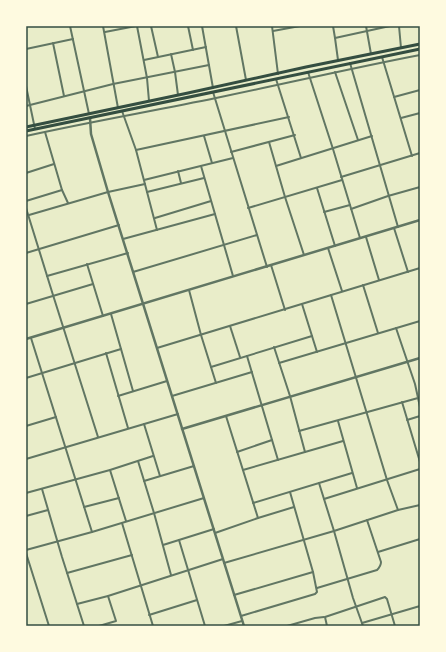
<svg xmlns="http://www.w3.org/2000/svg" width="446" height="652" viewBox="0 0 446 652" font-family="Barlow,sans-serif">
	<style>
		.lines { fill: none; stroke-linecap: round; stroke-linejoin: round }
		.minor { stroke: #617663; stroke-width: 2 }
		.tertiary { stroke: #617663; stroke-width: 2.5 }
		.primary { stroke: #344e41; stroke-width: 3 }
		.neatline { fill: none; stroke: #344e41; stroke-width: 1.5 }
	</style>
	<rect width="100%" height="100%" fill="#e9edc9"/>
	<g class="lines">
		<g class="minor">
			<polyline points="70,26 89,114"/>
			<polyline points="103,26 118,108"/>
			<polyline points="137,26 147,78 149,101"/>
			<polyline points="151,26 158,57"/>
			<polyline points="188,26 193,50"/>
			<polyline points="202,26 213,88"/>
			<polyline points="236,26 246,80"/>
			<polyline points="272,26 278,74"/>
			<polyline points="333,26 335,38 338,60"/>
			<polyline points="366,26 371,54"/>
			<polyline points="399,26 401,48"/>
			<polyline points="273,31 300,26"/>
			<polyline points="105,32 136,26"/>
			<polyline points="335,38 390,26"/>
			<polyline points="53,43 64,96"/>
			<polyline points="26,49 73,39"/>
			<polyline points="171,54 175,72 178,95"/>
			<polyline points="382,57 412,156"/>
			<polyline points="144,60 206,47"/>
			<polyline points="350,63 398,227"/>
			<polyline points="308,72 333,149 360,238"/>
			<polyline points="335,72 358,140"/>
			<polyline points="276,79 301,158"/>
			<polyline points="26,86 35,129"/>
			<polyline points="213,92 267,267"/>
			<polyline points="394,97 420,90"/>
			<polyline points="26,106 113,84 209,65"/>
			<polyline points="122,111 136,150 157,230"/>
			<polyline points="401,118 420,113"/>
			<polyline points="45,132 62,190 68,203"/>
			<path d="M 26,136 C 89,122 153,111 216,98 C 284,84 352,68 420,55"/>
			<polyline points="204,136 212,163"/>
			<polyline points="269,142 285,197 304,255"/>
			<polyline points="136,150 289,117"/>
			<polyline points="231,152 295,135"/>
			<polyline points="201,166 233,276"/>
			<polyline points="276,166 372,136"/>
			<polyline points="178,171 181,183"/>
			<polyline points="26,173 54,164"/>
			<polyline points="341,177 420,153"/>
			<polyline points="144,180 233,158"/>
			<polyline points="317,188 335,246"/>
			<polyline points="147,192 204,178"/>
			<polyline points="26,201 62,190"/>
			<polyline points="26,208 53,295 98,437"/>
			<polyline points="248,208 342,180"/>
			<polyline points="351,209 388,196 420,187"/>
			<polyline points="324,212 350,205"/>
			<polyline points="29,215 108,192 145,184"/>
			<polyline points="155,218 211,201"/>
			<polyline points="394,228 408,272"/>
			<polyline points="366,237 379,280"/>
			<polyline points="123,239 215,214"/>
			<polyline points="328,248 342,291"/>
			<polyline points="26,253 119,225"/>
			<polyline points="87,264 103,316"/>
			<polyline points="271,265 285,310"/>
			<polyline points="133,272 257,235"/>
			<polyline points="47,276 128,253"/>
			<polyline points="363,285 378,333"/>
			<polyline points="189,290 201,335 216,383"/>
			<polyline points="331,295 387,480 398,510"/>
			<polyline points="26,304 93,284"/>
			<polyline points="302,304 317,352"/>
			<polyline points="111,314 133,391"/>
			<polyline points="230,326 240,357"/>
			<polyline points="396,328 415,384 420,407"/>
			<polyline points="31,338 92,532"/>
			<polyline points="274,347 290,396 305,452"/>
			<path d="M 157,348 C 245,321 332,295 420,268"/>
			<polyline points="106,353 128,428"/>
			<polyline points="247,356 278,460"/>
			<polyline points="279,363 420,321"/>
			<polyline points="211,367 312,336"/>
			<polyline points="26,378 121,349"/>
			<polyline points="118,396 167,381"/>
			<polyline points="172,396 252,372"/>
			<polyline points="402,402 420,462"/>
			<polyline points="226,416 258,518"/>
			<polyline points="407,420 420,416"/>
			<polyline points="338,421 357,488"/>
			<polyline points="144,424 160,476"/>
			<polyline points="26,426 56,417"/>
			<polyline points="299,431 418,398"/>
			<polyline points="237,452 272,440"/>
			<polyline points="26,459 178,414"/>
			<polyline points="138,461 154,513 171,575"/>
			<polyline points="110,470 126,521"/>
			<polyline points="243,470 305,452 343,441"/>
			<polyline points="144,481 194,466"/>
			<polyline points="319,483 334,531 353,598 363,626"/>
			<polyline points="42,489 62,557 84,626"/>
			<polyline points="26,493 110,470 153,456"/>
			<polyline points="324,499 420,469"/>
			<polyline points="253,503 352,473"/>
			<polyline points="84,507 119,498"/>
			<polyline points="26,516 48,510"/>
			<polyline points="122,523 153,626"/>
			<polyline points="215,533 258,518 294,507"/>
			<polyline points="179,540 205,626"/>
			<polyline points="163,545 214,529"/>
			<polyline points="26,550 92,532 204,498"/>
			<polyline points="378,552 420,539"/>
			<polyline points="26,553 49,626"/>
			<polyline points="224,563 334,531 398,510 420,505"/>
			<polyline points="67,573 132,555"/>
			<path d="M 317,588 L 377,570 C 380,567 381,565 381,562 L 367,520"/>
			<polyline points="234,595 313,572"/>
			<polyline points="77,604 108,596 223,559"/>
			<polyline points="149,615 197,600"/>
			<polyline points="241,616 315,594 317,592 313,572 290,492"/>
			<polyline points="362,623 420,606"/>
			<polyline points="99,626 116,621 108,596"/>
			<polyline points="224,626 242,621"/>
			<polyline points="287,626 315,618 324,617"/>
			<polyline points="327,626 325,617 385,597 387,599 395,626"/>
		</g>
		<g class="tertiary">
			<polyline points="90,118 91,134 108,192 244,626"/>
			<polyline points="26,339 420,220"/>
			<polyline points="182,429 420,358"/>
		</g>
		<g class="primary">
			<polyline points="26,127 188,93 306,67 420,44"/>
			<polyline points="26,131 420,49"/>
		</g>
	</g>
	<rect width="446" height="652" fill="none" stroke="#fefae0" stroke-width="54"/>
	<rect x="27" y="27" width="392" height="598" class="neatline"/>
</svg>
